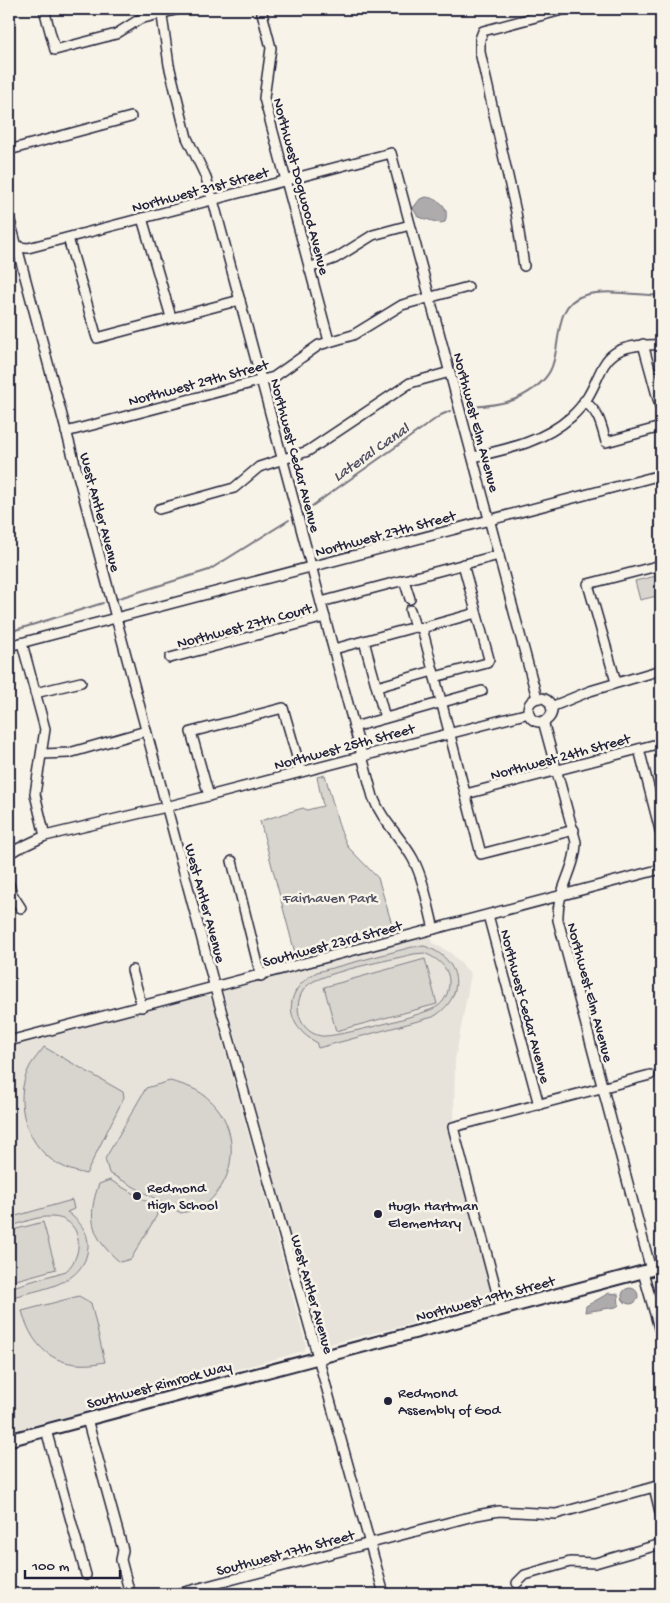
<svg xmlns="http://www.w3.org/2000/svg" width="670" height="1603" viewBox="0 0 670 1603" font-family="'Gochi Hand',sans-serif">
	<style>
		.built { fill: #e7e3db }
		.green { fill: #d8d5cf; stroke: #7d7c85; fill-rule: evenodd }
		.water { fill: #aeabad; stroke: #76747f }
		.lines { fill: none; stroke-linecap: round; stroke-linejoin: round }
		.stream { stroke: #76747f; stroke-width: 2 }
		.minor-casing { stroke: #22223b; stroke-width: 12 }
		.major-casing { stroke: #22223b; stroke-width: 15 }
		.minor { stroke: #f7f3e8; stroke-width: 9 }
		.major { stroke: #f7f3e8; stroke-width: 11 }
		.poi-dot { fill: #22223b; stroke: #f7f3e8; stroke-width: 2 }
		.labels { text-anchor: middle; stroke-width: 5; stroke-linejoin: round; paint-order: stroke }
		.street-label { font-size: 15px; fill: #22223b; stroke: #f7f3e8 }
		.park-label { font-size: 15px; fill: #504f60; stroke: #f7f3e8 }
		.poi-label { font-size: 15px; fill: #22223b; stroke: #f7f3e8; text-anchor: start }
		.water-label { font-size: 16px; font-style: italic; fill: #535263; stroke: #f7f3e8 }
	</style>
	<rect width="100%" height="100%" fill="#f7f3e8"/>
	<filter id="ink" filterUnits="userSpaceOnUse"><feTurbulence type="fractalNoise" baseFrequency=".02" numOctaves="2"/><feDisplacementMap in="SourceGraphic" scale="10" xChannelSelector="R" yChannelSelector="G"/><feConvolveMatrix kernelMatrix="1 2 1 2 8 2 1 2 1" color-interpolation-filters="sRGB"/></filter>
	<g filter="url(#ink)">
		<g class="built">
			<polygon points="431,936 433,943 451,953 471,974 455,1060 454,1121 450,1124 449,1129 494,1302 491,1304 322,1346 319,1343 223,991"/>
			<polygon points="207,994 211,998 306,1345 304,1351 9,1432 9,1047"/>
		</g>
		<g class="green">
			<polygon points="660,575 661,595 640,600 635,581"/>
			<polygon points="325,775 340,829 348,847 378,878 394,931 296,957 260,821 303,808 307,810 323,806 317,777"/>
			<path d="M 424,946 C 462,958 467,997 433,1017 L 318,1048 L 316,1042 C 283,1025 283,989 317,972 L 412,947 ZM 424,953 C 437,958 449,967 449,982 C 449,991 446,1000 438,1006 C 428,1014 334,1038 321,1036 C 294,1031 290,993 314,981 C 340,969 385,961 414,954 Z"/>
			<polygon points="425,959 437,1004 336,1031 324,987"/>
			<path d="M 44,1047 L 123,1092 L 124,1097 L 86,1174 C 79,1172 70,1171 64,1167 C 27,1151 11,1101 30,1066 C 34,1059 40,1053 44,1047 Z"/>
			<path d="M 170,1081 C 185,1085 199,1089 211,1101 C 237,1125 238,1171 214,1196 C 211,1199 207,1205 203,1207 C 197,1211 188,1211 181,1213 L 109,1173 L 105,1159 L 146,1088 Z"/>
			<path d="M 110,1180 L 155,1206 L 157,1215 L 131,1259 L 120,1262 C 92,1239 86,1218 99,1184 Z"/>
			<path d="M 72,1200 L 74,1209 L 67,1212 C 78,1220 89,1231 88,1247 C 85,1286 39,1289 9,1298 L 9,1288 L 66,1271 C 86,1253 82,1217 51,1217 C 37,1216 22,1223 9,1227 L 9,1218 Z"/>
			<polygon points="43,1222 56,1269 9,1282 9,1231"/>
			<path d="M 79,1296 L 91,1303 L 105,1362 C 61,1371 34,1354 22,1311 Z"/>
			<path d="M 612,1586 C 626,1595 645,1590 661,1587 L 661,1594 L 601,1594 L 607,1587 Z"/>
		</g>
		<g class="water">
			<path d="M 426,197 C 440,199 450,207 445,222 L 440,223 L 418,217 L 413,208 L 420,199 Z"/>
			<circle cx="630" cy="1296" r="8"/>
			<polygon points="609,1293 618,1294 619,1305 616,1307 585,1312 586,1306"/>
		</g>
		<g class="lines">
			<g class="stream">
				<path d="M 469,408 C 485,405 504,405 518,398 C 530,392 544,382 550,371 C 563,347 551,304 585,295 C 608,289 637,295 661,296"/>
				<polyline points="305,511 441,415 450,411"/>
				<polyline points="116,599 209,570 289,520"/>
				<polyline points="9,632 103,603"/>
			</g>
			<g class="minor-casing">
				<g id="minor">
					<polyline points="44,9 55,50 116,34 140,19 179,9"/>
					<path d="M 161,9 L 169,65 L 187,138 L 205,175 L 213,200 L 373,797 C 382,821 401,837 413,859 C 424,880 428,906 434,929"/>
					<polyline points="261,9 271,48 264,98 329,341"/>
					<polyline points="9,150 131,117"/>
					<polyline points="9,217 215,988 384,1594"/>
					<polyline points="142,218 171,317"/>
					<polyline points="68,238 97,338 240,300"/>
					<polyline points="9,246 28,248 391,153 537,698"/>
					<polyline points="524,266 516,212 480,52 480,39 483,31 566,9"/>
					<polyline points="309,268 336,258 373,235 410,225"/>
					<polyline points="643,344 661,410"/>
					<path d="M 584,401 C 599,412 601,424 606,442 L 661,427"/>
					<polyline points="66,432 274,377 319,345 353,335 402,305 468,287"/>
					<path d="M 473,457 C 508,449 543,442 571,417 C 612,380 586,342 661,345"/>
					<polyline points="159,509 234,488 259,467 308,451 410,383 450,372"/>
					<polyline points="404,580 410,599"/>
					<polyline points="321,602 499,555"/>
					<polyline points="410,610 415,627"/>
					<polyline points="422,628 481,854 574,830"/>
					<polyline points="364,641 385,718"/>
					<polyline points="22,643 45,729 35,794 45,836"/>
					<polyline points="9,646 661,475"/>
					<polyline points="334,649 415,627 422,628 476,613"/>
					<polyline points="170,658 325,617"/>
					<polyline points="435,677 487,663 489,659 463,564"/>
					<polyline points="616,682 588,584 661,565"/>
					<polyline points="377,687 433,671"/>
					<polyline points="35,693 81,682"/>
					<circle cx="540" cy="710" r="12"/>
					<polyline points="551,707 590,691 661,670"/>
					<path d="M 543,721 L 576,842 C 576,869 556,892 558,920 L 651,1270"/>
					<polyline points="354,727 482,691"/>
					<polyline points="639,749 661,834"/>
					<polyline points="42,754 69,753 146,731"/>
					<polyline points="466,794 661,743"/>
					<polyline points="209,796 191,732 283,708 301,771"/>
					<polyline points="9,853 45,836 166,807 529,713"/>
					<polyline points="232,861 261,976"/>
					<polyline points="9,884 12,894 21,908"/>
					<polyline points="488,915 539,1105"/>
					<polyline points="132,970 142,1007"/>
					<polyline points="9,1041 661,869"/>
					<polyline points="643,1272 661,1335"/>
					<polyline points="501,1308 453,1127 650,1075"/>
					<polyline points="87,1419 123,1550 121,1560 130,1594"/>
					<polyline points="46,1430 86,1575"/>
					<polyline points="654,1487 661,1516"/>
					<polyline points="517,1583 525,1575 570,1562 595,1563 661,1544"/>
					<polyline points="177,1594 477,1515 499,1511 556,1514 661,1485"/>
				</g>
			</g>
			<g class="major-casing">
				<polyline id="major" points="9,1440 661,1267"/>
			</g>
			<use href="#minor" class="minor"/>
			<use href="#major" class="major"/>
		</g>
	</g>
	<g class="poi-dot">
		<circle cx="137" cy="1196" r="5"/>
		<circle cx="378" cy="1214" r="5"/>
		<circle cx="388" cy="1401" r="5"/>
	</g>
	<g class="labels">
		<g class="street-label">
			<text transform="translate(302 186) rotate(75)" y="5">Northwest Dogwood Avenue</text>
			<text transform="translate(200 189) rotate(-15)" y="5">Northwest 31st Street</text>
			<text transform="translate(198 382) rotate(-15)" y="5">Northwest 29th Street</text>
			<text transform="translate(477 422) rotate(75)" y="5">Northwest Elm Avenue</text>
			<text transform="translate(296 455) rotate(75)" y="5">Northwest Cedar Avenue</text>
			<text transform="translate(101 512) rotate(75)" y="5">West Antler Avenue</text>
			<text transform="translate(385 533) rotate(-15)" y="5">Northwest 27th Street</text>
			<text transform="translate(244 625) rotate(-15)" y="5">Northwest 27th Court</text>
			<text transform="translate(344 746) rotate(-15)" y="5">Northwest 25th Street</text>
			<text transform="translate(560 756) rotate(-15)" y="5">Northwest 24th Street</text>
			<text transform="translate(206 903) rotate(75)" y="5">West Antler Avenue</text>
			<text transform="translate(332 943) rotate(-15)" y="5">Southwest 23rd Street</text>
			<text transform="translate(591 992) rotate(75)" y="5">Northwest Elm Avenue</text>
			<text transform="translate(526 1006) rotate(75)" y="5">Northwest Cedar Avenue</text>
			<text transform="translate(313 1294) rotate(74)" y="5">West Antler Avenue</text>
			<text transform="translate(485 1298) rotate(-15)" y="5">Northwest 19th Street</text>
			<text transform="translate(159 1384) rotate(-15)" y="5">Southwest Rimrock Way</text>
			<text transform="translate(285 1552) rotate(-15)" y="5">Southwest 17th Street</text>
		</g>
		<g class="park-label">
			<text x="330" y="902">Fairhaven Park</text>
		</g>
		<g class="poi-label">
			<text x="147" y="1192">Redmond<tspan x="147" dy="17">High School</tspan></text>
			<text x="388" y="1210">Hugh Hartman<tspan x="388" dy="17">Elementary</tspan></text>
			<text x="398" y="1397">Redmond<tspan x="398" dy="17">Assembly of God</tspan></text>
		</g>
		<g class="water-label">
			<text transform="translate(370 451) rotate(-35)" y="6">Lateral Canal</text>
		</g>
	</g>
	<rect width="670" height="1603" fill="none" stroke="#f7f3e8" stroke-width="30"/>
	<rect x="15" y="15" width="640" height="1573" fill="none" stroke="#22223b" stroke-width="2" filter="url(#ink)"/>
	<path d="M25 1570v8h95v-8" fill="none" stroke="#22223b" stroke-width="2.5"/>
	<text x="32" y="1570" font-size="15" fill="#22223b" stroke="#f7f3e8" stroke-width="4" paint-order="stroke">100 m</text>
</svg>
